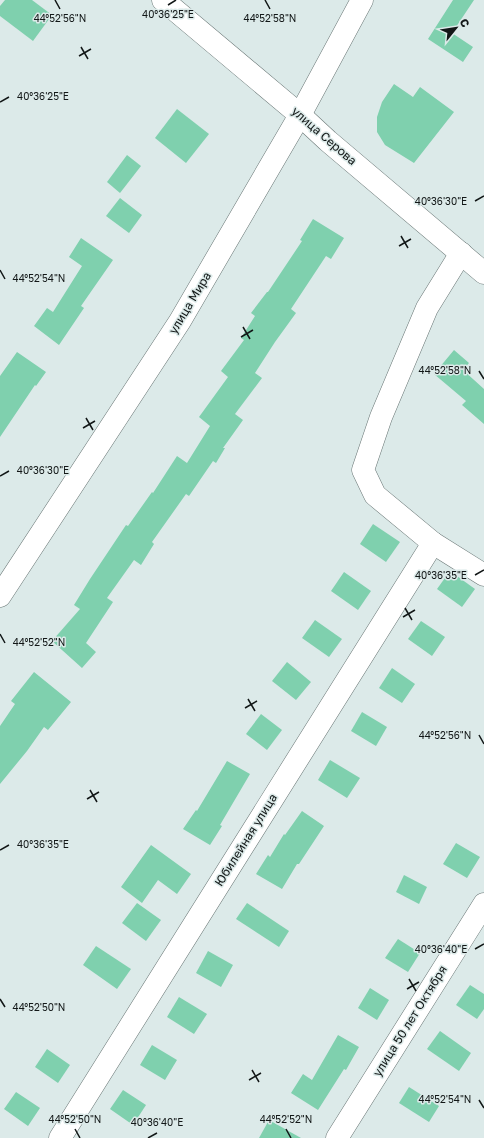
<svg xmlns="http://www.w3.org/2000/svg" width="484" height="1138" viewBox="0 0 484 1138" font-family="'Golos Text',sans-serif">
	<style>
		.building { fill: #7fd0ae }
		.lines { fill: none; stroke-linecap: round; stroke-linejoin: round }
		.street-casing { stroke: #697675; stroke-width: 23 }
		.secondary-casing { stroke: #697675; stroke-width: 23 }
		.primary-casing { stroke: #697675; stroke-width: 23 }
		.street { stroke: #fff; stroke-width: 22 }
		.secondary { stroke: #fff; stroke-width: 22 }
		.primary { stroke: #fff; stroke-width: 22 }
		.ticks { fill: none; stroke: #121717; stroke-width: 1.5 }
		.labels { text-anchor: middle; stroke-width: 3; stroke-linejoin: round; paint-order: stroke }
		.street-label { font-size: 12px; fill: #121717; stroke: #dceae9 }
		.ticks-label { font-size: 10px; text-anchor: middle; fill: #121717; stroke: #dceae9; stroke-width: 3; stroke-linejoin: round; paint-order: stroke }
	</style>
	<rect width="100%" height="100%" fill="#dceae9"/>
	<g class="building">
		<polygon points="5,0 32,0 52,15 33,41 0,16 0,6"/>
		<polygon points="453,0 474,0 452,33 473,47 463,62 428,39"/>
		<polygon points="394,84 413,97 420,87 454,112 414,163 385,145 377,132 377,117 382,102"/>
		<polygon points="177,109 209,134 186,163 155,138"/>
		<polygon points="127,155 141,166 120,193 107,182"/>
		<polygon points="120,198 142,215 129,233 106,216"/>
		<polygon points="313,219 344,238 331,259 326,256 291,309 296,313 275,342 255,373 262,378 235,414 243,420 223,448 225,448 216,463 213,461 189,496 186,494 152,542 154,544 141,565 134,560 107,598 113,602 86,643 96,652 82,668 52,641 80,609 74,605 90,579 126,525 128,526 152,492 153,493 177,456 187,463 210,426 199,417 228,377 221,371 244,340 241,338 255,316 251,313 267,292 268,292 302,241 300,240"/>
		<polygon points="81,238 113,260 81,306 84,308 59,345 34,326 47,308 53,312 82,266 69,257"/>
		<polygon points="454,350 469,363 463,370 484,389 484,424 462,405 466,401 434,374"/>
		<polygon points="17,352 46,372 36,386 35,385 0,437 0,376"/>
		<polygon points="373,524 400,542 386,562 360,544"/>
		<polygon points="450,571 475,589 462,607 437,589"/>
		<polygon points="344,572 371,591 358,610 331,591"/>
		<polygon points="315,620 342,639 329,657 302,638"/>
		<polygon points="421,621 445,637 432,656 408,639"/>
		<polygon points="287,662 311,682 296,700 272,681"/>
		<polygon points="392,668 415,684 402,703 379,688"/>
		<polygon points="34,672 71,702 48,730 44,727 27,751 0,784 0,726 15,704 11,701"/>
		<polygon points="362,712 387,727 376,746 351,731"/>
		<polygon points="261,714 282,730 267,750 246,734"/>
		<polygon points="330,760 360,778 347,798 318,780"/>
		<polygon points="227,761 250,774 220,825 222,826 210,845 183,829 196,810 197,811"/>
		<polygon points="302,811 324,826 299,864 297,864 282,889 256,874 268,855 270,857 284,834 285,835"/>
		<polygon points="456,843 480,857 467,878 443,864"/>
		<polygon points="151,845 191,874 177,894 158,880 142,903 121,887"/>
		<polygon points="404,875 427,887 419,904 396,892"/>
		<polygon points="137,903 161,920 146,941 122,923"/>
		<polygon points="247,903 289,931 279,947 236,919"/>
		<polygon points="398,939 420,953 408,972 385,958"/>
		<polygon points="96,946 131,969 117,989 83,965"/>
		<polygon points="208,951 233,965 221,987 196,973"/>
		<polygon points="470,985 484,994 484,1009 477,1019 456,1005"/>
		<polygon points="370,988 389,1000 377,1020 358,1008"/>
		<polygon points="179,997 207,1014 194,1034 167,1017"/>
		<polygon points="440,1031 471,1053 459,1071 427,1049"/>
		<polygon points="338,1035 359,1047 346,1070 344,1069 318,1110 291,1093 303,1074 312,1080"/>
		<polygon points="152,1045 177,1060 165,1080 140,1065"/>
		<polygon points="47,1049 70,1065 58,1083 35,1067"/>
		<polygon points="409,1087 439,1106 429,1122 399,1103"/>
		<polygon points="123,1090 146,1105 133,1125 110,1109"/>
		<polygon points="16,1092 40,1108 28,1126 4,1109"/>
		<polygon points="269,1120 301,1138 259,1138"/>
	</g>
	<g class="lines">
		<g class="street-casing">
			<g id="street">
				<polyline points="300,115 328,141 484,273"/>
				<polyline points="461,253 427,308 381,417 363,470 375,495 433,543 484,575"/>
				<polyline points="60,1138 433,543"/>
				<polyline points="337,1138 484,904"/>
			</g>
		</g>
		<g class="secondary-casing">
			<polyline id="secondary" points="163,0 300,115"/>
		</g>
		<g class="primary-casing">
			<polyline id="primary" points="0,596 180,321 300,115 362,0"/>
		</g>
		<use href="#street" class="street"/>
		<use href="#secondary" class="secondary"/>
		<use href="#primary" class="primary"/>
	</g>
	<path class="ticks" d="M 55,0 L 60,9M 265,0 L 270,9M 168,5 L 176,0M 81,47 L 88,59M 79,56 L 91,49M 0,102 L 9,97M 475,201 L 484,196M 401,236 L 408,248M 399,246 L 411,239M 0,270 L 5,279M 243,327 L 250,339M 241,337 L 253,330M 479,371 L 484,379M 86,418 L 93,430M 83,428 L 95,421M 0,476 L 9,471M 475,575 L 484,570M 405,608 L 412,620M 403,617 L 415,610M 0,634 L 5,643M 248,699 L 255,711M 245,708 L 257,701M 479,735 L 484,744M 90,790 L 97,802M 87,799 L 99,792M 0,850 L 9,845M 475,949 L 484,944M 409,979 L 416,991M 407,989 L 419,982M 0,999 L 5,1007M 252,1070 L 259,1082M 249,1080 L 261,1073M 479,1100 L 484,1108M 75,1129 L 80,1138M 286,1129 L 291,1138M 148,1138 L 157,1133"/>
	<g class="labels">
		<g class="street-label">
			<text transform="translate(324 136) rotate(41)" y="4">улица Серова</text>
			<text transform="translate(190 303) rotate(-59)" y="4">улица Мира</text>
			<text transform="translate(246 840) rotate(-58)" y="4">Юбилейная улица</text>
			<text transform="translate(410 1021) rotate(-58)" y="4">улица 50 лет Октября</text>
		</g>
	</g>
	<g class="ticks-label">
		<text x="168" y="18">40°36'25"E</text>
		<text x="60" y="22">44°52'56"N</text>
		<text x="270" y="22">44°52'58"N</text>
		<text x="43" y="100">40°36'25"E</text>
		<text x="441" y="205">40°36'30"E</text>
		<text x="39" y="282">44°52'54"N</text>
		<text x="445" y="374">44°52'58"N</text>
		<text x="43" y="474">40°36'30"E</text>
		<text x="441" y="579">40°36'35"E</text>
		<text x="39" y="646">44°52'52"N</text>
		<text x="445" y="739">44°52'56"N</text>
		<text x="43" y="848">40°36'35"E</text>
		<text x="441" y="953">40°36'40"E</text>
		<text x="39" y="1011">44°52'50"N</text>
		<text x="445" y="1103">44°52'54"N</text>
		<text x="75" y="1123">44°52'50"N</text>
		<text x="286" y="1123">44°52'52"N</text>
		<text x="157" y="1126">40°36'40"E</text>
	</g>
	<g transform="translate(456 28) rotate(60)" stroke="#dceae9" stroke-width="3" paint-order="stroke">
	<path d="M0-3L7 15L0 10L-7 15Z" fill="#121717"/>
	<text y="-6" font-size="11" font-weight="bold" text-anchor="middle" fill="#121717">С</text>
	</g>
</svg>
